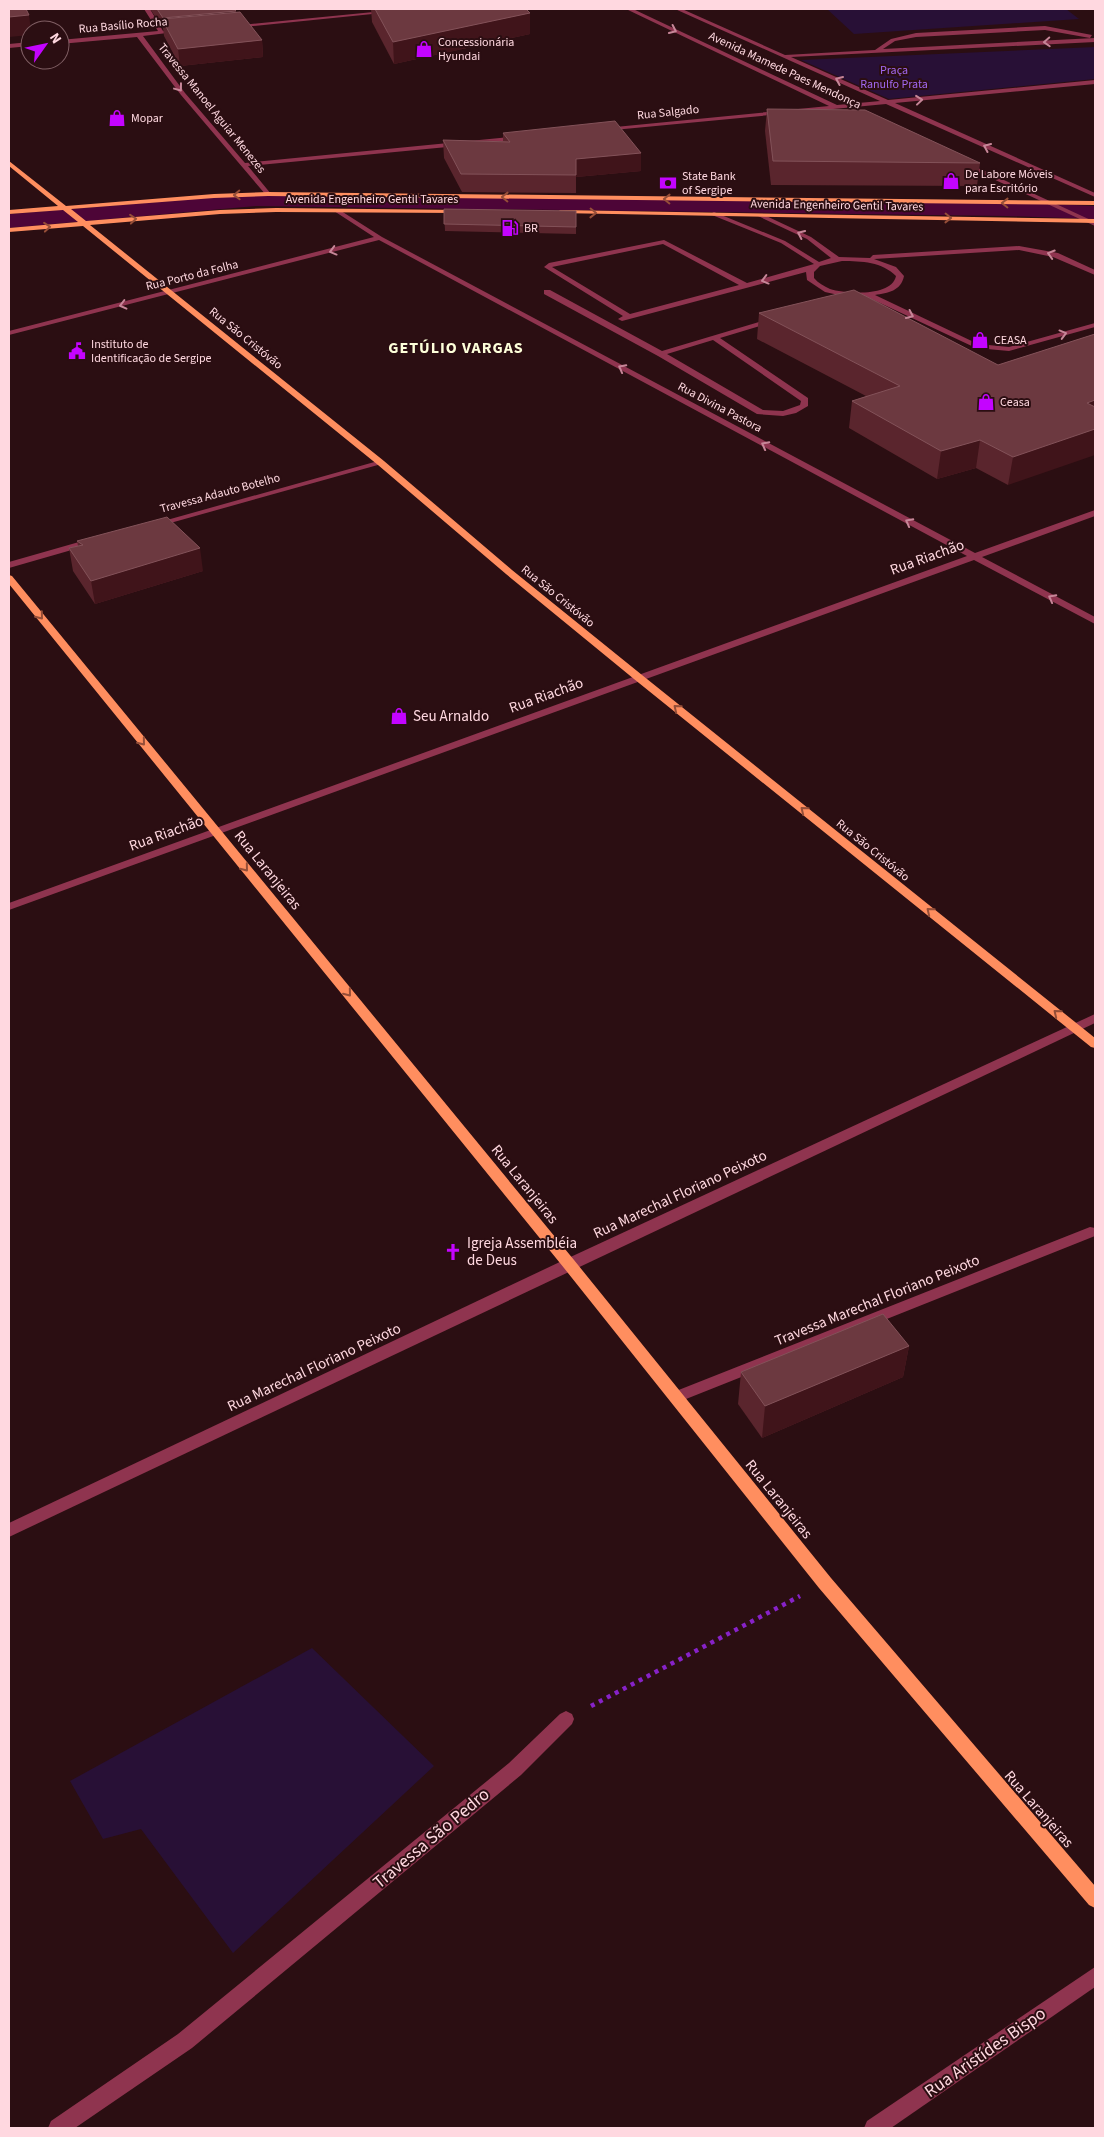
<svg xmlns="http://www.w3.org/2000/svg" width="1104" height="2137" viewBox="0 0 1104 2137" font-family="'Source Sans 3',sans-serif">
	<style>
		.green { fill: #281036 }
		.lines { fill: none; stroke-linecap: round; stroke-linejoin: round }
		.canal { fill: #4d0537; fill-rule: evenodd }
		.path { stroke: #8722c8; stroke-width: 4.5; stroke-dasharray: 4 5; stroke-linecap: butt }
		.minor { fill: #8f344f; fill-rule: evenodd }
		.major { fill: #ff8e5f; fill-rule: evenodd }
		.wall { fill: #5a252d }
		.shaded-wall { fill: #40141a }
		.building { fill: #6c3940; stroke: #835259 }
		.oneway { stroke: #c78698 }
		.oneway2 { stroke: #954e38 }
		.labels { text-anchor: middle; stroke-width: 4; stroke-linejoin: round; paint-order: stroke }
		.far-street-label { font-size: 12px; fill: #ffd8e0; stroke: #2b0e12 }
		.far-poi-label { font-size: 12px; fill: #ffd8e0; stroke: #2b0e12; text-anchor: start }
		.far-park-label { font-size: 12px; fill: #a067ef; stroke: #2b0e12 }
		.street-label { font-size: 15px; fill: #ffd8e0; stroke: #2b0e12 }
		.poi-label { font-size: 15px; fill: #ffd8e0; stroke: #2b0e12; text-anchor: start }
		.far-district-label { font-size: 16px; font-weight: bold; letter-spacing: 1px; fill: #feffda; stroke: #2b0e12 }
		.near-street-label { font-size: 18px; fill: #ffd8e0; stroke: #2b0e12 }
	</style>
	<rect width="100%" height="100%" fill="#2b0e12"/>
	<g class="green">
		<polygon points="827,9 1066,9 1079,19 854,34"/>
		<polygon points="1095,47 1095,79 889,99 801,60"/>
		<polygon points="312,1648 434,1766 233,1953 141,1829 103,1839 70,1781"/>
	</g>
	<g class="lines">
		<polygon class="canal" points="256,194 1005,202 1095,206 1095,219 1005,216 256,206 9,228 9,214"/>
		<polyline class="path" points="591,1706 800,1596"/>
		<g class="minor">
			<polygon points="144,9 150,9 163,31 180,29 183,31 143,36 185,93 245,163 521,136 524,138 521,140 248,166 271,194 266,195 181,95 137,37 60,44 60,40 158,31"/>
			<polygon points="404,9 422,9 234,28 231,26"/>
			<polygon points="626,9 633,9 837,105 880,101 675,9 682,9 785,55 875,50 891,39 916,33 1045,26 1092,35 1090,38 1045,30 916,37 895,41 883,49 1095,38 1095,42 791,57 888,100 1095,80 1095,84 895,103 1095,193 1095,197 886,104 603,131 605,128 829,106"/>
			<polygon points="30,42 30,46 9,48 9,44"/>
			<polygon points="963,163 967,163 1095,222 1095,226 963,165"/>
			<polygon points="334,209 338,209 382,237 975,553 1095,510 1095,516 982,557 1095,617 1095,624 974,560 9,910 9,903 967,556 379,240 9,335 9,331 374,237 334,211"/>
			<path d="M 714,212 L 785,241 L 819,262 L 831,258 L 807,239 L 758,216 L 758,214 L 762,214 L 811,237 L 839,257 L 870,258 L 873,255 L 1019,246 L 1058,253 L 1095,270 L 1095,275 L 1053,257 L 1019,250 L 874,259 L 896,267 L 904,276 C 901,291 888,293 875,295 L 978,344 L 1009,347 L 1095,323 L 1095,327 L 1009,351 L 976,348 L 865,296 L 843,296 L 825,292 L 807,280 L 806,272 L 622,321 L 618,319 L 623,316 L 544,267 L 549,263 L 664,240 L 747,283 L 814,264 L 781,243 L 712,215 L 712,213 ZM 663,244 L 739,285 L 630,314 L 552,267 ZM 842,261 C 862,261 882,262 896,276 C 892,297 846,294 830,289 C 824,286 818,283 814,278 L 814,272 L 820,266 Z"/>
			<path d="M 544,290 L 550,290 L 662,351 L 776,317 L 776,321 L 720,338 L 808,398 L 808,406 L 796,413 L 783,416 L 757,414 L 658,356 L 544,294 ZM 713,340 L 801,401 L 800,405 L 783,411 L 763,410 L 667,354 Z"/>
			<polygon points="378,461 385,463 156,527 149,525"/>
			<polygon points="93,538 96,539 96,543 9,568 9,562"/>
			<polygon points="1095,1014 1095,1023 9,1537 9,1523 564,1260"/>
			<polygon points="1090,1227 1095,1228 1095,1236 681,1401 676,1403 671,1401 669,1397 671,1393"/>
			<polygon points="566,1711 572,1714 574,1719 572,1724 521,1775 192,2048 75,2128 48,2128 51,2121 178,2034 509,1763 560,1714"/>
			<polygon points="1095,1967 1095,1987 891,2128 864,2128 867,2121"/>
		</g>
		<g class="major">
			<polygon points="9,161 66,206 214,194 268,192 1095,201 1095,205 268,196 214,198 71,209 86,221 220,210 276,208 462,210 463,211 460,213 276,212 220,214 90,225 384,461 512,570 642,675 1095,1038 1095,1048 1091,1047 634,679 506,574 378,465 83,226 9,232 9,228 78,222 63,210 9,214 9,210 58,206 9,166"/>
			<polygon points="560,210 1095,219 1095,223 558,213 557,212"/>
			<polygon points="9,575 12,576 574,1260 831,1578 1095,1886 1095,1908 1089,1905 819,1588 564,1268 9,584"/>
		</g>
	</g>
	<g class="wall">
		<polygon points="150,9 234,9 236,12 262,40 263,57 180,66 164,36 163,28"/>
		<polygon points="371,9 526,9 530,13 530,34 394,64 372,22"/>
		<polygon points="767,109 980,163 977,186 771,185 765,131"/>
		<polygon points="503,133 641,153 641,171 576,177 576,193 462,192 444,158 443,140 503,141"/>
		<polygon points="444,209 576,211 576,234 445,231"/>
		<polygon points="759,313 998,365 1095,334 1008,485 976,468 937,479 849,428 852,401 866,396 757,339"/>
		<polygon points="77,541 203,571 95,604 73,571 69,548 78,546"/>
		<polygon points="909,1346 903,1377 762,1438 738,1404 741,1372"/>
	</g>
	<g class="shaded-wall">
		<polygon points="236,11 237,22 163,21 163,18"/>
		<polygon points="530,13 530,34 394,64 393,42"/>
		<polygon points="29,15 31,30 30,30 30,35 9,37 9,17"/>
		<polygon points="262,40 263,57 180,66 178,49"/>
		<polygon points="641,153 641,171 576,177 576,159"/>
		<polygon points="1095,400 1095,425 1087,403"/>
		<polygon points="1095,429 1095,455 1008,485 1013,457"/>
		<polygon points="980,440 976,468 937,479 941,451"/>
		<polygon points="200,548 203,571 95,604 91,581"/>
		<polygon points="909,1346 903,1377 762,1438 765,1406"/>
	</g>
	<g class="building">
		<polygon points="9,9 26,9 29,15 9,17"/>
		<polygon points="157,9 234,9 236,11 163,18"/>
		<polygon points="375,9 526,9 530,13 393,42"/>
		<polygon points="240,12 262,40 178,49 162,19"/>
		<polygon points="767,109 865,110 980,163 773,161"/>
		<polygon points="615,121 641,153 576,159 576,175 461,174 443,140 510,142 503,133"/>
		<polygon points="444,209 576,211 576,227 444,224"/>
		<polygon points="854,290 998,365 1095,334 1095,400 1087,403 1095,407 1095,429 1013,457 980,440 941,451 852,401 900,386 759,313"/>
		<polygon points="167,517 200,548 91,581 69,548 83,545 77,541"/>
		<polygon points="883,1314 909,1346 765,1406 741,1372"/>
	</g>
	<defs><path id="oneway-chevron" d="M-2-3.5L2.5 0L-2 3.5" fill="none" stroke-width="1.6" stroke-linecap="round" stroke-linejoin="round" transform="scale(1.25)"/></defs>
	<g class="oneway">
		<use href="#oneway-chevron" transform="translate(673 30) rotate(25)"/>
		<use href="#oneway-chevron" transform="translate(1047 42) rotate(177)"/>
		<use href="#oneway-chevron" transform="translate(839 80) rotate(-157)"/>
		<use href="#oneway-chevron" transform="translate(179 88) rotate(53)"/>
		<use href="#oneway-chevron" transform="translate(919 100) rotate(-6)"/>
		<use href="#oneway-chevron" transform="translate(987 147) rotate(-156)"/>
		<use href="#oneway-chevron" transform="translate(801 234) rotate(-155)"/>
		<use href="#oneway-chevron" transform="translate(333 251) rotate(165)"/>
		<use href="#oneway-chevron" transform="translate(1051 254) rotate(-163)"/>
		<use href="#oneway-chevron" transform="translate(765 280) rotate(165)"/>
		<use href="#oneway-chevron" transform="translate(123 305) rotate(166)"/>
		<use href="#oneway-chevron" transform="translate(910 315) rotate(25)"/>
		<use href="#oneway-chevron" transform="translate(1063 334) rotate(-15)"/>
		<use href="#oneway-chevron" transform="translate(622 368) rotate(-152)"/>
		<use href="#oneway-chevron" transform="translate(765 445) rotate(-152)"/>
		<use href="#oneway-chevron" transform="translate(909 522) rotate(-152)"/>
		<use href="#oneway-chevron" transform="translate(1052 598) rotate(-152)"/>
	</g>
	<g class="oneway2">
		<use href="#oneway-chevron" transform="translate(237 195) rotate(178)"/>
		<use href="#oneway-chevron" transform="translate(505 197) rotate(-179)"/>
		<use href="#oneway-chevron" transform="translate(667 199) rotate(-179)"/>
		<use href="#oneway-chevron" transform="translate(1005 203) rotate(-179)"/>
		<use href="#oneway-chevron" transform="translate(593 213) rotate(1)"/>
		<use href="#oneway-chevron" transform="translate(948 218) rotate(1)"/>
		<use href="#oneway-chevron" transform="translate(133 219) rotate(-5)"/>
		<use href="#oneway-chevron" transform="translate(47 227) rotate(-5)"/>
		<use href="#oneway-chevron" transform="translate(40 616) rotate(51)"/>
		<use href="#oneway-chevron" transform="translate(677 708) rotate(-141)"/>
		<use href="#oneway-chevron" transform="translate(142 742) rotate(51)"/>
		<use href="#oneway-chevron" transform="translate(804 810) rotate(-141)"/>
		<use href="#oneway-chevron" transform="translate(245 868) rotate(51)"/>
		<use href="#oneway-chevron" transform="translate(930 911) rotate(-141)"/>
		<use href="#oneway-chevron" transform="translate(348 993) rotate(51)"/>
		<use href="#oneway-chevron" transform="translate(1057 1013) rotate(-141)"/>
	</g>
	<defs>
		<g id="shop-bare" transform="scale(1.35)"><path d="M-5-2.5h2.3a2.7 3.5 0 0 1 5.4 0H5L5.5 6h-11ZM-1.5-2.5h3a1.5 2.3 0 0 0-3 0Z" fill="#c404ff" stroke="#2b0e12" stroke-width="2.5" paint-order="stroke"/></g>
		<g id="bank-bare" transform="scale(1.35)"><path d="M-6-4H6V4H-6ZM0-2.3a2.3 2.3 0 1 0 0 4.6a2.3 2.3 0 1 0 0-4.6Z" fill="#c404ff" stroke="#2b0e12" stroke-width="2.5" paint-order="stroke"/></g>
		<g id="fuel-bare" transform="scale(1.35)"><path d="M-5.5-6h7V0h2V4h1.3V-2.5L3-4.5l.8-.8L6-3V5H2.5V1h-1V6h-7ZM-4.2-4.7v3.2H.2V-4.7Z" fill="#c404ff" stroke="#2b0e12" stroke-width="2.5" paint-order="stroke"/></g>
		<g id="civic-bare" transform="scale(1.35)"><path d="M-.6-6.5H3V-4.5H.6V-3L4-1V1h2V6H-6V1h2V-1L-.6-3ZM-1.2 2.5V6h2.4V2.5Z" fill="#c404ff" stroke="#2b0e12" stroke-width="2.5" paint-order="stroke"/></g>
		<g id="church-bare" transform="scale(1.35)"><path d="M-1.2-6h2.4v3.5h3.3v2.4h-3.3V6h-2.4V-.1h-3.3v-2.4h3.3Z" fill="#c404ff" stroke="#2b0e12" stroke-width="2.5" paint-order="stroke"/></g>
	</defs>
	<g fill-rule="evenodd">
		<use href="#shop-bare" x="424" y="49"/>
		<use href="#shop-bare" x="117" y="118"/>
		<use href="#shop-bare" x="951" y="181"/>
		<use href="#bank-bare" x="668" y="183"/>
		<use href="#fuel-bare" x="510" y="228"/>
		<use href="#shop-bare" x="980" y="340"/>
		<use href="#civic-bare" x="77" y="351"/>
		<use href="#shop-bare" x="986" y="402"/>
		<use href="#shop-bare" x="399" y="716"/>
		<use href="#church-bare" x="453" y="1252"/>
	</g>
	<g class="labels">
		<g class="far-street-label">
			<text transform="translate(123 25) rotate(-5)" y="4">Rua Basílio Rocha</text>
			<text transform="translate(785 70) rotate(25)" y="4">Avenida Mamede Paes Mendonça</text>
			<text transform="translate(212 108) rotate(51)" y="4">Travessa Manoel Aguiar Menezes</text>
			<text transform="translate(668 112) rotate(-6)" y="4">Rua Salgado</text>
			<text x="372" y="203">Avenida Engenheiro Gentil Tavares</text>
			<text transform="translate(837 205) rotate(1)" y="4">Avenida Engenheiro Gentil Tavares</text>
			<text transform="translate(192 275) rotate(-14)" y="4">Rua Porto da Folha</text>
			<text transform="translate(246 338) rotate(39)" y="4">Rua São Cristóvão</text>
			<text transform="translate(720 407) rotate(28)" y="4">Rua Divina Pastora</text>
			<text transform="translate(220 493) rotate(-15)" y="4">Travessa Adauto Botelho</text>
			<text transform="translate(558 596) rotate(39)" y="4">Rua São Cristóvão</text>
			<text transform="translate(873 850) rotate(39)" y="4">Rua São Cristóvão</text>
		</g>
		<g class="far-poi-label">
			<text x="438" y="46">Concessionária<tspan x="438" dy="14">Hyundai</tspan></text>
			<text x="131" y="122">Mopar</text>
			<text x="965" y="178">De Labore Móveis<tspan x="965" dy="14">para Escritório</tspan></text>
			<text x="682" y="180">State Bank<tspan x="682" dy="14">of Sergipe</tspan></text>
			<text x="524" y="232">BR</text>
			<text x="994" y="344">CEASA</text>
			<text x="91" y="348">Instituto de<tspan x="91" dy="14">Identificação de Sergipe</tspan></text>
			<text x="1000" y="406">Ceasa</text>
		</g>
		<g class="far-park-label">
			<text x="894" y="74">Praça<tspan x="894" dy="14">Ranulfo Prata</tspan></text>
		</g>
		<g class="street-label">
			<text transform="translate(927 557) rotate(-20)" y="5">Rua Riachão</text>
			<text transform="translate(546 695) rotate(-20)" y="5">Rua Riachão</text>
			<text transform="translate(166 833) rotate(-20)" y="5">Rua Riachão</text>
			<text transform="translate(268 870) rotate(51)" y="5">Rua Laranjeiras</text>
			<text transform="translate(525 1184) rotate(51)" y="5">Rua Laranjeiras</text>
			<text transform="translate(680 1194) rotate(-25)" y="5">Rua Marechal Floriano Peixoto</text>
			<text transform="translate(877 1300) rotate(-22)" y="5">Travessa Marechal Floriano Peixoto</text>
			<text transform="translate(314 1367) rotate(-25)" y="5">Rua Marechal Floriano Peixoto</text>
			<text transform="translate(779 1499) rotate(51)" y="5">Rua Laranjeiras</text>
			<text transform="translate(1039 1809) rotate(49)" y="5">Rua Laranjeiras</text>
		</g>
		<g class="poi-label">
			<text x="413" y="721">Seu Arnaldo</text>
			<text x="467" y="1248">Igreja Assembléia<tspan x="467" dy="17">de Deus</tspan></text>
		</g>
		<g class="far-district-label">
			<text x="456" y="353">GETÚLIO VARGAS</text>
		</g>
		<g class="near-street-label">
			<text transform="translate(431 1838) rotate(-40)" y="6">Travessa São Pedro</text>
			<text transform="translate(985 2052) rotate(-35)" y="6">Rua Aristídes Bispo</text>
		</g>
	</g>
	<rect width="1104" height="2137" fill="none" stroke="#ffd8e0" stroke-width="20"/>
	<g transform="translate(45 45) rotate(57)"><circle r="24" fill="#2b0e12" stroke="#805f64"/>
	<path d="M0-4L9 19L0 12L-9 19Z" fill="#c404ff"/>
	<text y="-8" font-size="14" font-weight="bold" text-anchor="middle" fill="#ffd8e0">N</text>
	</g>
</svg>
